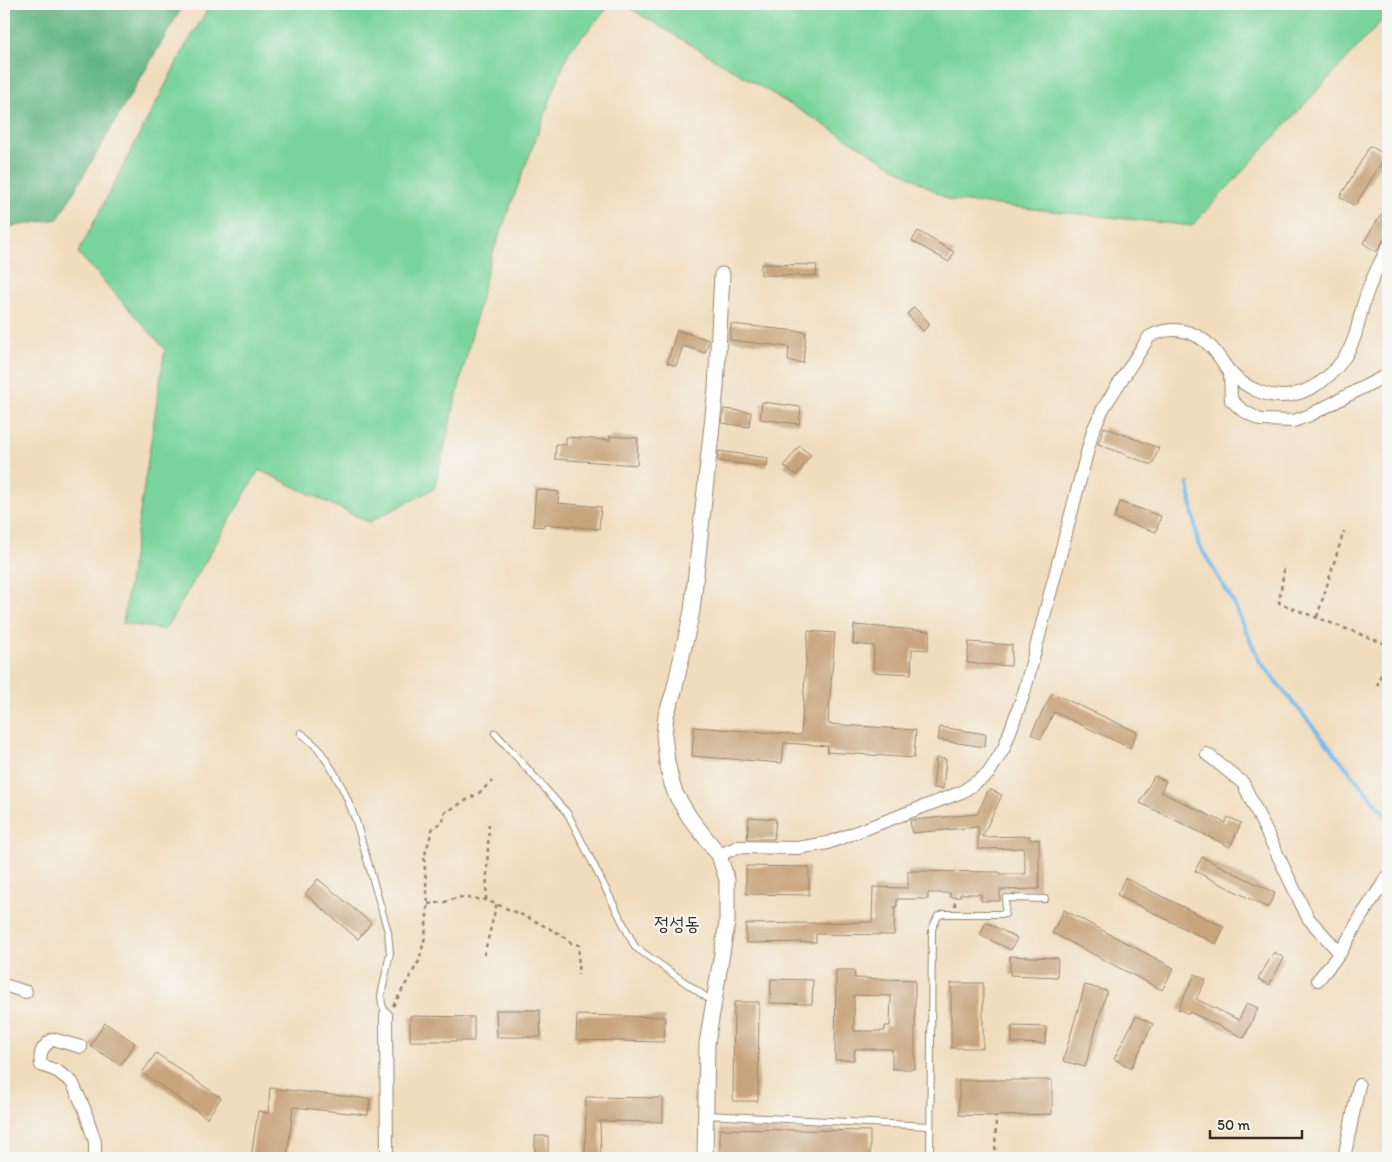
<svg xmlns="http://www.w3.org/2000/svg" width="1392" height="1162" viewBox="0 0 1392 1162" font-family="Itim,'Poor Story',sans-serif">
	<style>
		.green { fill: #79d49b; stroke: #5a7f5c }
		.forest { fill: #62b683; stroke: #4e7050 }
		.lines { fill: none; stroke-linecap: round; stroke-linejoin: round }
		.stream { stroke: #73bbeb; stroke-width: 4 }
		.building { fill: #c8a47d; fill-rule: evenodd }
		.service-casing { stroke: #96846e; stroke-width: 8 }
		.minor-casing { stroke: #96846e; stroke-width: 14 }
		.tertiary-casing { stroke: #96846e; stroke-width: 17 }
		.path { stroke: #96846e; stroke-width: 2.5; stroke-dasharray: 4 4; stroke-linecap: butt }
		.service { stroke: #fff; stroke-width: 6 }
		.minor { stroke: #fff; stroke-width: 12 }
		.tertiary { stroke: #fff; stroke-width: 15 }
		.labels { text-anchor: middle; stroke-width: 4.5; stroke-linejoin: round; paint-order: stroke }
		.neighbourhood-label { font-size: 19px; fill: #3b2a1e; stroke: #f6f6f2 }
	</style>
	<rect width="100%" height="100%" fill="#f6f6f2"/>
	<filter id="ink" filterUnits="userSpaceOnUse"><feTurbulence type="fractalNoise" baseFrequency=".02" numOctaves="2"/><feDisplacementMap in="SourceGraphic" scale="10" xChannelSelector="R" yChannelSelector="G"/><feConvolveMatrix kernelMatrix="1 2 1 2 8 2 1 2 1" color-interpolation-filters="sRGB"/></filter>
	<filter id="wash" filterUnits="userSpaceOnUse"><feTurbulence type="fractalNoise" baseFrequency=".0096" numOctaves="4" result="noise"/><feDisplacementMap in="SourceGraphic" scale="20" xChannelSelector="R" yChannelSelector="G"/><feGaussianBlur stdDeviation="1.12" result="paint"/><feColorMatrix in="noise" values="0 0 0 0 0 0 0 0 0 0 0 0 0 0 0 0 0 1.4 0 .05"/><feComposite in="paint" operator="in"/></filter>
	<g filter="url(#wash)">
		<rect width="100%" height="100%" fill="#f1ddbe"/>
		<g class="green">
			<polygon points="211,4 611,4 568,53 490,260 434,489 369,522 259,470 165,630 123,623 165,349 78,253 185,47"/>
			<polygon points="623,4 1388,4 1388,14 1192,226 949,200"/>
		</g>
		<polygon class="forest" points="4,4 184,4 58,219 4,228"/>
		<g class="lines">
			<polyline class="stream" points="1188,484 1198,543 1233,602 1260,662 1388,818"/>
		</g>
		<g id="blocks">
			<g class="building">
				<polygon points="1370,146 1386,155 1355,206 1340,197"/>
				<polygon points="1388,204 1388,233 1376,252 1363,243"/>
				<polygon points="918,231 954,252 949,262 912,241"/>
				<polygon points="761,264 817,265 816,276 761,275"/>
				<polygon points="914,307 930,324 923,331 907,314"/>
				<polygon points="731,324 806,332 803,363 788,361 789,347 730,340"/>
				<polygon points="677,330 709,340 705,353 683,346 676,366 667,363"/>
				<polygon points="762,402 801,407 799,424 760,419"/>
				<polygon points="724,409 751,412 749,427 722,423"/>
				<polygon points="1104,427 1159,448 1152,465 1098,444"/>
				<polygon points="610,436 638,438 637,465 555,459 556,444 566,445 566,437 610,440"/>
				<polygon points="799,446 811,455 797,475 784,466"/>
				<polygon points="719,451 768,458 767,467 718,461"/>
				<polygon points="536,489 559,492 558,503 601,507 599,529 544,524 543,527 533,526"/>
				<polygon points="1120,502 1161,516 1156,532 1114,518"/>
				<polygon points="854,625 930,631 928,650 912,649 911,674 873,672 874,646 853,644"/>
				<polygon points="808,631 835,633 828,724 916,730 914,758 827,752 828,746 784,743 782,763 692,756 694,727 801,735"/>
				<polygon points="969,642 1012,645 1011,666 967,663"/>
				<polygon points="1052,693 1137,732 1130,748 1054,712 1041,739 1031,734"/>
				<polygon points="940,727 986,734 985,747 938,740"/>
				<polygon points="936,758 946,759 943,789 933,788"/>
				<polygon points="1154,776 1166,781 1161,792 1225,823 1228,817 1241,823 1230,847 1140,803"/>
				<polygon points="989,789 1002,795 982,837 1030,836 1030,840 1039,839 1039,889 1000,890 1000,901 981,901 981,894 960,894 960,897 950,897 950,893 928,893 928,899 897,899 897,906 895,906 894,935 816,934 816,942 746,943 746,924 872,922 873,887 908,888 908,871 1000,872 1000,874 1026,874 1023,848 978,849 978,827 912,833 910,820 912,820 977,814"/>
				<polygon points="749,817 776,819 774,839 747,839"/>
				<polygon points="1202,857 1275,893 1268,908 1195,871"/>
				<polygon points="746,866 809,867 809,895 746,894"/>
				<polygon points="1125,878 1224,927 1216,944 1117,895"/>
				<polygon points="318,879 371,923 358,939 305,894"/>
				<polygon points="1064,910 1174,968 1162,990 1052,933"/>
				<polygon points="986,922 1017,938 1011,950 980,935"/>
				<polygon points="1274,952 1284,958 1269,985 1258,979"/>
				<polygon points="1010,956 1058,958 1057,977 1010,975"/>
				<path d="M 836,970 L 854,970 L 855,978 L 915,980 L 915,1069 L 892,1069 L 892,1049 L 855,1049 L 854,1060 L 835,1060 ZM 854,995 L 891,996 L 890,1026 L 885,1026 L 885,1031 L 854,1031 Z"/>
				<polygon points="1195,974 1206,980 1196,999 1239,1020 1247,1003 1258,1008 1244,1038 1190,1012 1189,1014 1178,1009"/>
				<polygon points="771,979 813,980 812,1004 770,1003"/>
				<rect x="951" y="983" width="32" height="65"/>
				<polygon points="1085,985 1107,991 1085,1067 1063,1061"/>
				<polygon points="734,1002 759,1002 758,1101 733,1101"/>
				<polygon points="496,1010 540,1010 541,1037 497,1037"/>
				<polygon points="577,1015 665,1017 664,1042 576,1040"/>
				<polygon points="410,1016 474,1017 474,1041 410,1041"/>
				<polygon points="1136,1016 1153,1024 1131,1068 1114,1059"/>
				<polygon points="105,1023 135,1043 121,1065 90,1046"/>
				<polygon points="1012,1026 1046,1027 1045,1044 1012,1043"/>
				<polygon points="156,1053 221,1098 207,1118 142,1073"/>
				<polygon points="959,1080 1052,1080 1052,1114 996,1116 959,1115"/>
				<polygon points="270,1088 370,1099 368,1115 293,1107 287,1158 251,1158 258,1111 268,1113"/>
				<polygon points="586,1097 663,1098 663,1122 600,1121 601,1158 585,1158"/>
				<polygon points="720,1129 870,1131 870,1158 720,1158"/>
				<rect x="535" y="1136" width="13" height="22"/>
			</g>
		</g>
	</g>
	<g filter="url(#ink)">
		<use href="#blocks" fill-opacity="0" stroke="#96846e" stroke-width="1"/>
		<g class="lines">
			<g class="service-casing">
				<g id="service">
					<polyline points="301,733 318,748 332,769 344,791 356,821 388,932 390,953 381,996 382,1004 386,1015"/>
					<polyline points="495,733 568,814 635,947 713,1002"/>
					<polyline points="706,1115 930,1126"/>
					<polyline points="930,1158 932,929 938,916 944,914 1005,914 1006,898 1045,899"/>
				</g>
			</g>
			<g class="minor-casing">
				<g id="minor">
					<polyline points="1230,372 1231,400 1242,410 1260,420 1294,421 1310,415 1385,376 1388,377"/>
					<polyline points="1207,754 1243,783 1308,918 1340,953"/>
					<path d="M 719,855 L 738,847 L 797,848 L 828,843 L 962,792 L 988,774 L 1004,748 L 1024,693 L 1093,430 L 1104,407 L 1149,337 C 1169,325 1195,329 1211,347 C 1218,354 1223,363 1229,371 C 1244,387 1269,400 1291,395 C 1321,389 1345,365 1355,336 C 1359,323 1361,309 1366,296 C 1371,279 1380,263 1388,247"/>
					<polyline points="1318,980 1340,953 1362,915 1388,876"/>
					<polyline points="4,985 26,992"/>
					<polyline points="386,1015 387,1158"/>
					<path d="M 81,1047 L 53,1039 C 42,1047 39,1052 41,1065 L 57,1071 L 72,1082 L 84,1108 L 95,1142 L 95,1158"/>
					<polyline points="1344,1158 1359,1085"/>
				</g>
			</g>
			<g class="tertiary-casing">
				<polyline id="tertiary" points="705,1158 707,1043 727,923 727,880 719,855 690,818 676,795 672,784 667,762 664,735 666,715 674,691 692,611 716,388 722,275"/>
			</g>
			<g class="path">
				<polyline points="1284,569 1279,603 1388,645"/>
				<polyline points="1317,617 1344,531"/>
				<polyline points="1377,686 1388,654"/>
				<polyline points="486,900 489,821"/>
				<polyline points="428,904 445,902 459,897 486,900 527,917 560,934 571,943 579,945 578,975"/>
				<polyline points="955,906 955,897"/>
				<polyline points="484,955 497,903"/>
				<polyline points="393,1006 419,961 425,937 428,904 424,858 433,827 443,822 444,813 479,793 492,781"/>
				<polyline points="995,1158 996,1116"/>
			</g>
			<use href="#service" class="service"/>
			<use href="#minor" class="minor"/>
			<use href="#tertiary" class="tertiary"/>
		</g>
	</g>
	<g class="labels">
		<g class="neighbourhood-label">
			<text x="677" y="930">정성동</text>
		</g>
	</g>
	<rect width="1392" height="1162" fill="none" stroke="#f6f6f2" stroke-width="20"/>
	<path d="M1210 1130v8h92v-8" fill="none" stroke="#3b2a1e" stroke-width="2.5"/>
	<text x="1217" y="1130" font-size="15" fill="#3b2a1e" stroke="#f6f6f2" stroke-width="4" paint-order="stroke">50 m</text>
</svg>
